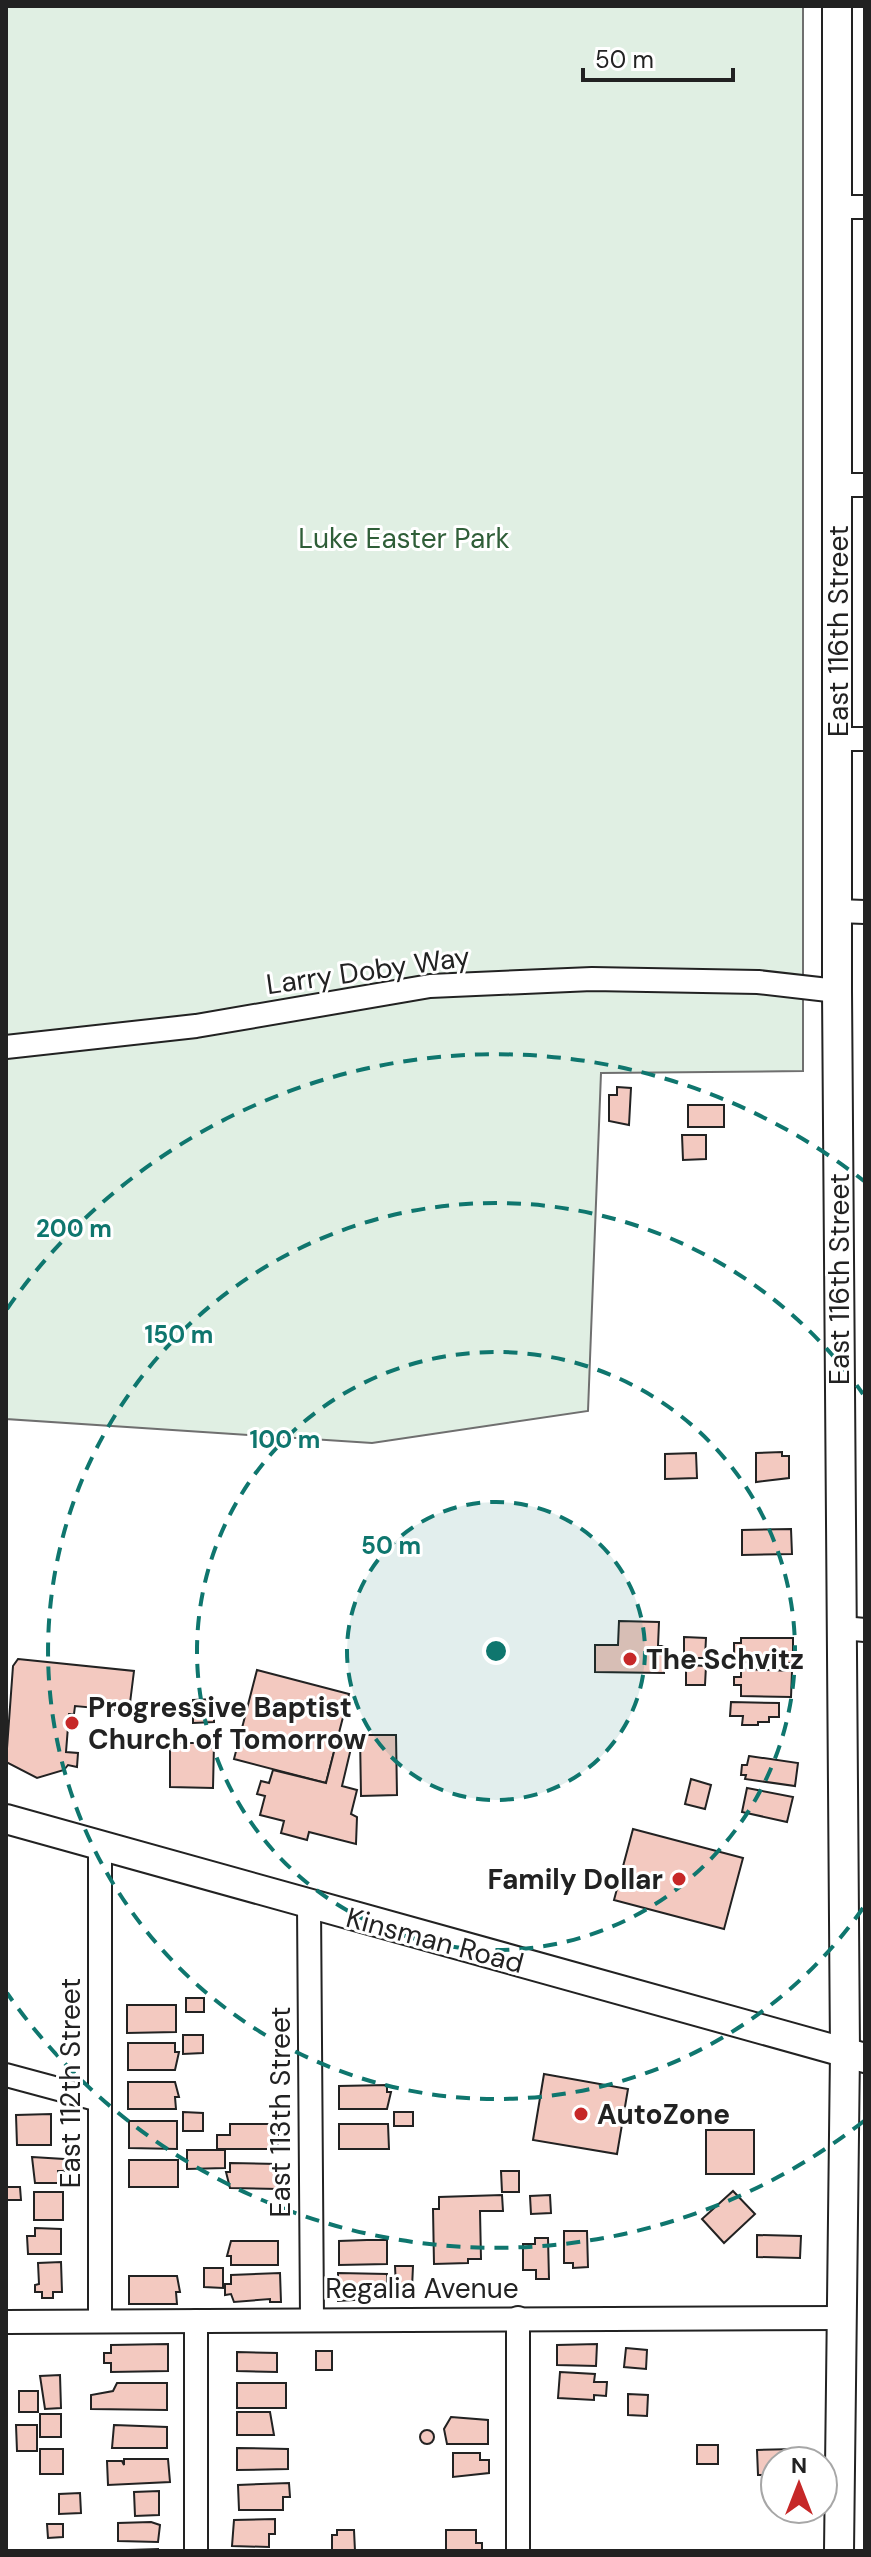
<svg xmlns="http://www.w3.org/2000/svg" width="871" height="2557" viewBox="0 0 871 2557" font-family="'DM Sans',sans-serif">
	<style>
		.green { fill: #e0efe3; stroke: #6f6f6f; stroke-width: 2 }
		.building { fill: #f3c9c0; stroke: #222; stroke-width: 2 }
		.lines { fill: none; stroke-linecap: round; stroke-linejoin: round }
		.minor-casing { stroke: #222; stroke-width: 26 }
		.major-casing { stroke: #222; stroke-width: 32 }
		.minor { stroke: #fff; stroke-width: 22 }
		.major { stroke: #fff; stroke-width: 28 }
		.ring { fill: none; stroke: #0f766e; stroke-width: 4; stroke-dasharray: 14 10 }
		.poi-dot { fill: #c62828; stroke: #fff; stroke-width: 3 }
		.labels { text-anchor: middle; stroke-width: 6; stroke-linejoin: round; paint-order: stroke }
		.park-label { font-size: 28px; fill: #2f5e38; stroke: #fff }
		.street-label { font-size: 28px; fill: #222; stroke: #fff }
		.poi-label { font-size: 28px; font-weight: bold; fill: #222; stroke: #fff; text-anchor: start }
		.centre { fill: #0f766e; stroke: #fff; stroke-width: 4 }
		.ring-label { font-size: 24px; text-anchor: middle; font-weight: bold; fill: #0f766e; stroke: #fff; stroke-width: 6; stroke-linejoin: round; paint-order: stroke }
	</style>
	<rect width="100%" height="100%" fill="#fff"/>
	<polygon class="green" points="6,6 803,6 803,1071 601,1073 588,1411 372,1443 6,1419"/>
	<g class="building">
		<polygon points="617,1087 631,1088 629,1125 609,1121 609,1095 617,1095"/>
		<rect x="688" y="1105" width="36" height="22"/>
		<polygon points="682,1135 706,1135 706,1159 683,1160"/>
		<polygon points="782,1452 782,1456 789,1456 789,1478 756,1482 756,1453"/>
		<polygon points="696,1453 697,1478 665,1479 665,1454"/>
		<polygon points="791,1529 792,1554 742,1555 742,1530"/>
		<polygon points="619,1621 659,1622 658,1646 664,1646 664,1673 595,1672 595,1645 618,1645"/>
		<polygon points="684,1637 706,1638 705,1658 684,1658"/>
		<polygon points="741,1638 793,1638 793,1663 734,1662 734,1643 741,1643"/>
		<polygon points="18,1659 134,1671 129,1711 75,1706 74,1714 69,1714 66,1752 78,1753 77,1767 68,1765 64,1770 37,1778 6,1762 13,1666"/>
		<polygon points="686,1665 706,1666 705,1685 686,1685"/>
		<polygon points="741,1669 792,1671 791,1697 741,1696 741,1685 734,1685 734,1677 741,1677"/>
		<polygon points="257,1670 349,1694 326,1783 234,1759"/>
		<polygon points="214,1699 214,1722 193,1723 193,1700"/>
		<polygon points="731,1702 779,1703 779,1717 769,1717 769,1722 758,1722 758,1725 742,1725 743,1716 730,1716"/>
		<polygon points="360,1735 396,1735 397,1795 361,1796"/>
		<polygon points="337,1740 352,1744 342,1786 357,1790 351,1814 357,1817 356,1844 309,1832 307,1840 281,1833 284,1821 260,1815 265,1796 257,1794 261,1781 269,1783 273,1770 326,1783"/>
		<polygon points="170,1743 214,1743 213,1788 170,1787"/>
		<polygon points="749,1756 798,1763 795,1786 745,1779 746,1775 741,1775 742,1765 747,1765"/>
		<polygon points="691,1779 711,1785 705,1809 685,1804"/>
		<polygon points="747,1788 793,1797 787,1822 742,1812"/>
		<polygon points="633,1829 743,1858 724,1929 614,1900"/>
		<rect x="186" y="1998" width="18" height="14"/>
		<polygon points="127,2005 176,2005 176,2032 127,2033"/>
		<polygon points="183,2035 203,2035 203,2053 183,2054"/>
		<polygon points="128,2043 175,2043 175,2052 179,2052 175,2070 128,2070"/>
		<polygon points="544,2074 628,2089 617,2154 533,2140"/>
		<polygon points="128,2082 175,2082 179,2097 175,2097 176,2109 128,2109"/>
		<polygon points="387,2085 387,2092 391,2092 387,2109 339,2109 339,2086"/>
		<polygon points="183,2112 203,2113 203,2131 183,2131"/>
		<rect x="394" y="2112" width="19" height="14"/>
		<polygon points="51,2114 51,2145 17,2145 16,2115"/>
		<polygon points="129,2121 177,2121 177,2149 129,2148"/>
		<polygon points="230,2124 278,2124 278,2149 217,2149 217,2135 230,2135"/>
		<polygon points="339,2124 388,2124 389,2149 339,2149"/>
		<rect x="706" y="2130" width="48" height="44"/>
		<polygon points="187,2150 225,2150 225,2168 187,2169"/>
		<polygon points="32,2157 64,2159 64,2171 58,2171 58,2183 35,2183"/>
		<rect x="129" y="2160" width="49" height="27"/>
		<polygon points="230,2163 278,2164 278,2189 230,2188 226,2172 230,2172"/>
		<polygon points="501,2171 519,2171 519,2192 502,2192"/>
		<polygon points="6,2187 20,2187 21,2200 6,2200"/>
		<polygon points="733,2191 755,2214 724,2243 702,2219"/>
		<rect x="34" y="2192" width="29" height="28"/>
		<polygon points="502,2195 503,2211 480,2211 481,2259 468,2259 468,2263 434,2264 433,2209 439,2209 439,2197"/>
		<polygon points="550,2195 551,2213 531,2214 530,2196"/>
		<polygon points="35,2228 61,2229 61,2254 28,2254 27,2236 35,2236"/>
		<polygon points="564,2231 587,2231 588,2267 573,2268 573,2263 564,2263"/>
		<polygon points="757,2235 801,2236 800,2258 757,2257"/>
		<polygon points="535,2238 548,2238 549,2279 536,2279 536,2270 523,2270 523,2244 535,2244"/>
		<polygon points="367,2240 387,2240 387,2264 339,2265 339,2241"/>
		<polygon points="231,2241 278,2241 278,2265 231,2265 231,2256 227,2256"/>
		<polygon points="61,2262 62,2292 53,2292 53,2298 42,2298 42,2292 35,2292 35,2285 39,2284 38,2263"/>
		<polygon points="395,2266 413,2266 412,2288 396,2288"/>
		<polygon points="204,2268 223,2268 223,2288 204,2287"/>
		<polygon points="280,2273 281,2302 270,2302 270,2299 234,2302 231,2294 225,2295 225,2284 231,2284 231,2275"/>
		<polygon points="338,2273 387,2274 387,2298 338,2301"/>
		<polygon points="129,2276 177,2276 180,2292 176,2292 177,2304 129,2304"/>
		<polygon points="168,2344 168,2371 111,2372 111,2363 104,2363 104,2353 111,2353 111,2345"/>
		<polygon points="597,2344 596,2366 557,2365 557,2345"/>
		<polygon points="626,2348 647,2350 646,2369 624,2367"/>
		<rect x="316" y="2351" width="16" height="19"/>
		<polygon points="237,2352 277,2353 277,2372 237,2371"/>
		<polygon points="560,2372 595,2374 594,2382 607,2382 606,2396 594,2395 594,2400 558,2398"/>
		<polygon points="60,2375 61,2408 45,2409 40,2376"/>
		<polygon points="117,2383 167,2383 167,2410 91,2409 91,2395 113,2391"/>
		<rect x="237" y="2383" width="49" height="25"/>
		<rect x="19" y="2391" width="19" height="21"/>
		<polygon points="628,2394 648,2395 647,2416 628,2415"/>
		<polygon points="237,2412 270,2412 274,2435 237,2435"/>
		<rect x="40" y="2414" width="21" height="23"/>
		<polygon points="451,2417 488,2420 488,2444 447,2444 444,2429"/>
		<polygon points="16,2425 37,2425 37,2451 17,2451"/>
		<polygon points="114,2425 167,2427 167,2448 112,2448"/>
		<circle cx="427" cy="2437" r="7"/>
		<rect x="697" y="2445" width="21" height="19"/>
		<polygon points="237,2448 288,2449 288,2469 237,2470"/>
		<rect x="40" y="2449" width="23" height="25"/>
		<polygon points="795,2449 795,2461 775,2461 775,2475 758,2475 757,2450"/>
		<polygon points="453,2453 480,2453 480,2460 489,2460 489,2473 453,2477"/>
		<polygon points="124,2459 168,2459 170,2482 108,2485 107,2461 122,2461 124,2465"/>
		<polygon points="289,2483 290,2497 283,2497 283,2510 239,2510 238,2485"/>
		<polygon points="159,2491 159,2515 135,2516 134,2492"/>
		<polygon points="80,2493 81,2513 59,2514 59,2494"/>
		<polygon points="275,2519 275,2534 269,2534 269,2547 232,2546 234,2520"/>
		<polygon points="151,2522 160,2525 158,2542 118,2541 118,2523"/>
		<polygon points="47,2524 63,2524 63,2537 48,2538"/>
		<polygon points="337,2530 354,2530 355,2551 332,2551 332,2535 337,2535"/>
		<polygon points="446,2530 476,2530 476,2543 482,2543 482,2551 446,2551"/>
		<polygon points="158,2549 158,2551 97,2551"/>
	</g>
	<g class="lines">
		<g class="minor-casing">
			<g id="minor">
				<polyline points="839,207 865,207"/>
				<polyline points="837,485 865,485"/>
				<polyline points="839,739 865,739"/>
				<polyline points="837,911 865,912"/>
				<polyline points="6,1047 196,1026 430,986 592,979 758,982 837,991"/>
				<polyline points="842,1628 865,1630"/>
				<polyline points="100,1845 100,2321"/>
				<polyline points="309,1905 312,2318"/>
				<polyline points="6,2075 99,2100"/>
				<polyline points="196,2321 196,2551"/>
				<polyline points="6,2322 839,2318"/>
				<polyline points="518,2551 518,2318"/>
			</g>
		</g>
		<g class="major-casing">
			<g id="major">
				<polyline points="837,6 837,991 845,2052 839,2551"/>
				<polyline points="6,1819 865,2058"/>
			</g>
		</g>
		<use href="#minor" class="minor"/>
		<use href="#major" class="major"/>
	</g>
	<circle cx="496" cy="1651" r="149" fill="#0f766e" fill-opacity=".12"/>
	<g class="ring">
		<circle cx="496" cy="1651" r="149"/>
		<circle cx="496" cy="1651" r="299"/>
		<path d="M863 1908A448 448 0 1 1 863 1394"/>
		<path d="M864 2121A597 597 0 0 1 7 1993M7 1309A597 597 0 0 1 864 1181"/>
	</g>
	<g class="poi-dot">
		<circle cx="630" cy="1659" r="8"/>
		<circle cx="72" cy="1723" r="8"/>
		<circle cx="679" cy="1879" r="8"/>
		<circle cx="581" cy="2114" r="8"/>
	</g>
	<g class="labels">
		<g class="park-label">
			<text x="404" y="548">Luke Easter Park</text>
		</g>
		<g class="street-label">
			<text transform="translate(838 631) rotate(-90)" y="10">East 116th Street</text>
			<text transform="translate(368 970) rotate(-8)" y="10">Larry Doby Way</text>
			<text transform="translate(839 1279) rotate(-90)" y="10">East 116th Street</text>
			<text transform="translate(435 1940) rotate(15)" y="10">Kinsman Road</text>
			<text transform="translate(70 2083) rotate(-90)" y="10">East 112th Street</text>
			<text transform="translate(280 2112) rotate(-90)" y="10">East 113th Street</text>
			<text x="422" y="2298">Regalia Avenue</text>
		</g>
		<g class="poi-label">
			<text x="646" y="1669">The Schvitz</text>
			<text x="88" y="1717">Progressive Baptist<tspan x="88" dy="32">Church of Tomorrow</tspan></text>
			<text x="663" y="1889" text-anchor="end">Family Dollar</text>
			<text x="597" y="2124">AutoZone</text>
		</g>
	</g>
	<circle cx="496" cy="1651" r="12" class="centre"/>
	<g class="ring-label">
		<text x="74" y="1237">200 m</text>
		<text x="179" y="1343">150 m</text>
		<text x="285" y="1448">100 m</text>
		<text x="391" y="1554">50 m</text>
	</g>
	<rect width="871" height="2557" fill="none" stroke="#222222" stroke-width="16"/>
	<g transform="translate(799 2485)"><circle r="38" fill="#ffffff" stroke="#a7a7a7" stroke-width="2"/>
	<path d="M0-6L14 30L0 20L-14 30Z" fill="#c62828"/>
	<text y="-12" font-size="22" font-weight="bold" text-anchor="middle" fill="#222222">N</text>
	</g>
	<path d="M583 68v12h150v-12" fill="none" stroke="#222222" stroke-width="4"/>
	<text x="595" y="68" font-size="24" fill="#222222" stroke="#ffffff" stroke-width="6" paint-order="stroke">50 m</text>
</svg>
